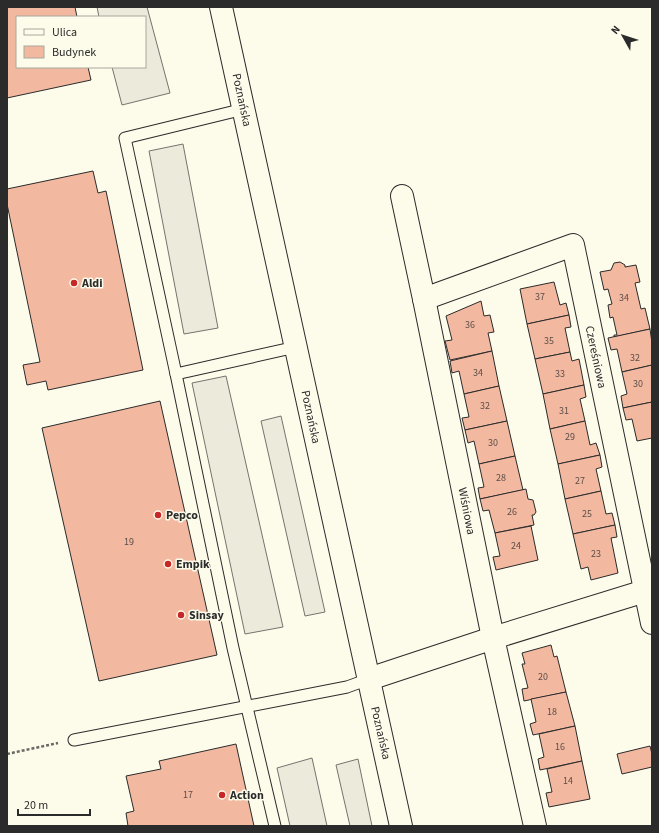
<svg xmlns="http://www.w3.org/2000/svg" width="659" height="833" viewBox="0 0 659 833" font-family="'Source Sans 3',sans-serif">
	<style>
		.parking { fill: #eceadb; stroke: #74746e }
		.building { fill: #f2b8a0; stroke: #2b2b2b }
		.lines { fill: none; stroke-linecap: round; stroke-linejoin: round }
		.service-casing { stroke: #2b2b2b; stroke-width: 13 }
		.minor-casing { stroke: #2b2b2b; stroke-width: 24 }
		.tertiary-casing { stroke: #2b2b2b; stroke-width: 24 }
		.path { stroke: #6a6964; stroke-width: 2.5; stroke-dasharray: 3 2; stroke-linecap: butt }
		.service { stroke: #fdfbea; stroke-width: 11 }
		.minor { stroke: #fdfbea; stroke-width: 22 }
		.tertiary { stroke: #fdfbea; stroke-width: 22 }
		.poi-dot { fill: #c62828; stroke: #fdfbea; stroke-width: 1.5 }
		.labels { text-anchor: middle; stroke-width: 3; stroke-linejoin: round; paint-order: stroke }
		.number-label { font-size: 10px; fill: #5d4e48 }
		.street-label { font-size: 12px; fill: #2b2b2b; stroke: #fdfbea }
		.poi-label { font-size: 12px; font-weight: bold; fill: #2b2b2b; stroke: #fdfbea; text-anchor: start }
	</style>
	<rect width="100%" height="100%" fill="#fdfbea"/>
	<g class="parking">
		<polygon points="97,7 147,7 170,93 122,105 112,67 145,67 145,17 99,17"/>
		<polygon points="183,144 218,328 184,334 149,151"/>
		<polygon points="226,376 283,627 245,634 192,383"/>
		<polygon points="281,416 325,612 305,616 261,421"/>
		<polygon points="312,758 327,826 290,826 277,768"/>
		<polygon points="358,759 372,826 350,826 336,765"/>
	</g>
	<g class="building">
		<polygon points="7,7 75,7 77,17 17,17 17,67 88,67 91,80 7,98"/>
		<polygon points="93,171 98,193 106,191 143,370 48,390 46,381 27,385 23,365 40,362 7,204 7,189"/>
		<polygon points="620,262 625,265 625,267 636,265 640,282 635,283 641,309 645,308 650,329 614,337 614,335 617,335 613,317 610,318 608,305 612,304 608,289 604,290 600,272 611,270 614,263"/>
		<polygon points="554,282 560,305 566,303 569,315 527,324 520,289"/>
		<polygon points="481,301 484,316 490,315 494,332 488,333 492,351 450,360 445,341 452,340 446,316"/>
		<polygon points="569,315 571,327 565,328 570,352 535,359 527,324"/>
		<polygon points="650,329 652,343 652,365 622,372 617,349 611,350 608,338"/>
		<polygon points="492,351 499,386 464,394 459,371 452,373 450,361"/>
		<polygon points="570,352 572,361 579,359 584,385 543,394 535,359"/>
		<polygon points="652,365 652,402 623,408 621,396 627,394 622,372"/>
		<polygon points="584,385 586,397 580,399 585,421 550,429 543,394"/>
		<polygon points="499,386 507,421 465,430 462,418 469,417 464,394"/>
		<polygon points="160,401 217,655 99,681 42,428"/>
		<polygon points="652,402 652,438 637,441 632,419 626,420 623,408"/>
		<polygon points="507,421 515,456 479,464 474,441 468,443 465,430"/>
		<polygon points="585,421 590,445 596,443 600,455 558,464 550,429"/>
		<polygon points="600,455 602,467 596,469 601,491 565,499 558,464"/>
		<polygon points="515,456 523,490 480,499 478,488 484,487 479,464"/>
		<polygon points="526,489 528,499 533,500 536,512 534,515 532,515 534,525 495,533 489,510 483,511 480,499"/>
		<polygon points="601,491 606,514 612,513 615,525 573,534 565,499"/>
		<polygon points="615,525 617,537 611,538 618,573 591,580 588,567 581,569 573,534"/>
		<polygon points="531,526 538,560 496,570 493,557 500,556 495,533"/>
		<polygon points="551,645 554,657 557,656 566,692 524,701 522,689 528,688 522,664 525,664 522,653"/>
		<polygon points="566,692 575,726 533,735 530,724 536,722 531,699"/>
		<polygon points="575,726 582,761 540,770 538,759 544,757 539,734"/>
		<polygon points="236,744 254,826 128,826 126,813 134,811 126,776 161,769 159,761"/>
		<polygon points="650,746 652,754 652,767 622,774 617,754"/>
		<polygon points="582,761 590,799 549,807 546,793 552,792 547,769"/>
	</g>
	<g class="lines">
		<g class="service-casing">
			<g id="service">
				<polyline points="176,374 125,138 244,109"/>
				<polyline points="74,740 347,687 369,679"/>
				<polyline points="275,826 233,648 176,374 296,347"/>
			</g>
		</g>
		<g class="minor-casing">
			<g id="minor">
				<polyline points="402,196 424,299 493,638 535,826"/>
				<polyline points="424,299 573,245 652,623"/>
				<polyline points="369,679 493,638 645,591"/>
			</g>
		</g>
		<g class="tertiary-casing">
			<polyline id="tertiary" points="221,7 401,826"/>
		</g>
		<polyline class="path" points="7,754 58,743"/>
		<use href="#service" class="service"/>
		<use href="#minor" class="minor"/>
		<use href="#tertiary" class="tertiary"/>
	</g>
	<g class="poi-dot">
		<circle cx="74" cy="283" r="4"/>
		<circle cx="158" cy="515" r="4"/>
		<circle cx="168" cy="564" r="4"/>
		<circle cx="181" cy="615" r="4"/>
		<circle cx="222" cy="795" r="4"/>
	</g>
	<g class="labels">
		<g class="number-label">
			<text x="540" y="300">37</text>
			<text x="624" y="301">34</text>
			<text x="470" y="328">36</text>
			<text x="549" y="344">35</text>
			<text x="635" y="361">32</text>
			<text x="478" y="376">34</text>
			<text x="560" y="377">33</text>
			<text x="638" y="387">30</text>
			<text x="485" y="409">32</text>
			<text x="564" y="414">31</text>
			<text x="570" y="440">29</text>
			<text x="493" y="446">30</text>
			<text x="501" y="481">28</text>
			<text x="580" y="484">27</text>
			<text x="512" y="515">26</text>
			<text x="587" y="517">25</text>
			<text x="129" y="545">19</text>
			<text x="516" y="549">24</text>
			<text x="596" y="557">23</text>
			<text x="543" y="680">20</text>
			<text x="552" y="715">18</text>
			<text x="560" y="750">16</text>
			<text x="568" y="784">14</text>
			<text x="188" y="798">17</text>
		</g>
		<g class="street-label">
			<text transform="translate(242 100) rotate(78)" y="4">Poznańska</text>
			<text transform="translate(596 357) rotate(78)" y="4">Czereśniowa</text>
			<text transform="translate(311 417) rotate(78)" y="4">Poznańska</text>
			<text transform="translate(467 511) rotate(79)" y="4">Wiśniowa</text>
			<text transform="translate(381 733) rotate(77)" y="4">Poznańska</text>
		</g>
		<g class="poi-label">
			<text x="82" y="287">Aldi</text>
			<text x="166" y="519">Pepco</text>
			<text x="176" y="568">Empik</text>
			<text x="189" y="619">Sinsay</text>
			<text x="230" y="799">Action</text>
		</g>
	</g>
	<rect width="659" height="833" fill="none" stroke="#2b2b2b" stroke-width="16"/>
	<rect x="16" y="16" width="130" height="52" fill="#fdfbea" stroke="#a9a89e"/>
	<rect x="24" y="29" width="20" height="6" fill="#fdfbea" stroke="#a9a89e"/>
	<text x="52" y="36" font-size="12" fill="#2b2b2b">Ulica</text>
	<rect x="24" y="46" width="20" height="12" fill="#f2b8a0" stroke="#a9a89e"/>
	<text x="52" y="56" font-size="12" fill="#2b2b2b">Budynek</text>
	<g transform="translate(623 36) rotate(309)" stroke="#fdfbea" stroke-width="3" paint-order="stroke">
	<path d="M0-3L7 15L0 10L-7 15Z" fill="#2b2b2b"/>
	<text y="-6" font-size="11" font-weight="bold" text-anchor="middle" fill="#2b2b2b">N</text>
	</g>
	<path d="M18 809v6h72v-6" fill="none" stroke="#2b2b2b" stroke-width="2"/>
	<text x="24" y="809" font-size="12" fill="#2b2b2b" stroke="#fdfbea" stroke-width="3" paint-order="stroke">20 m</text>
</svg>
